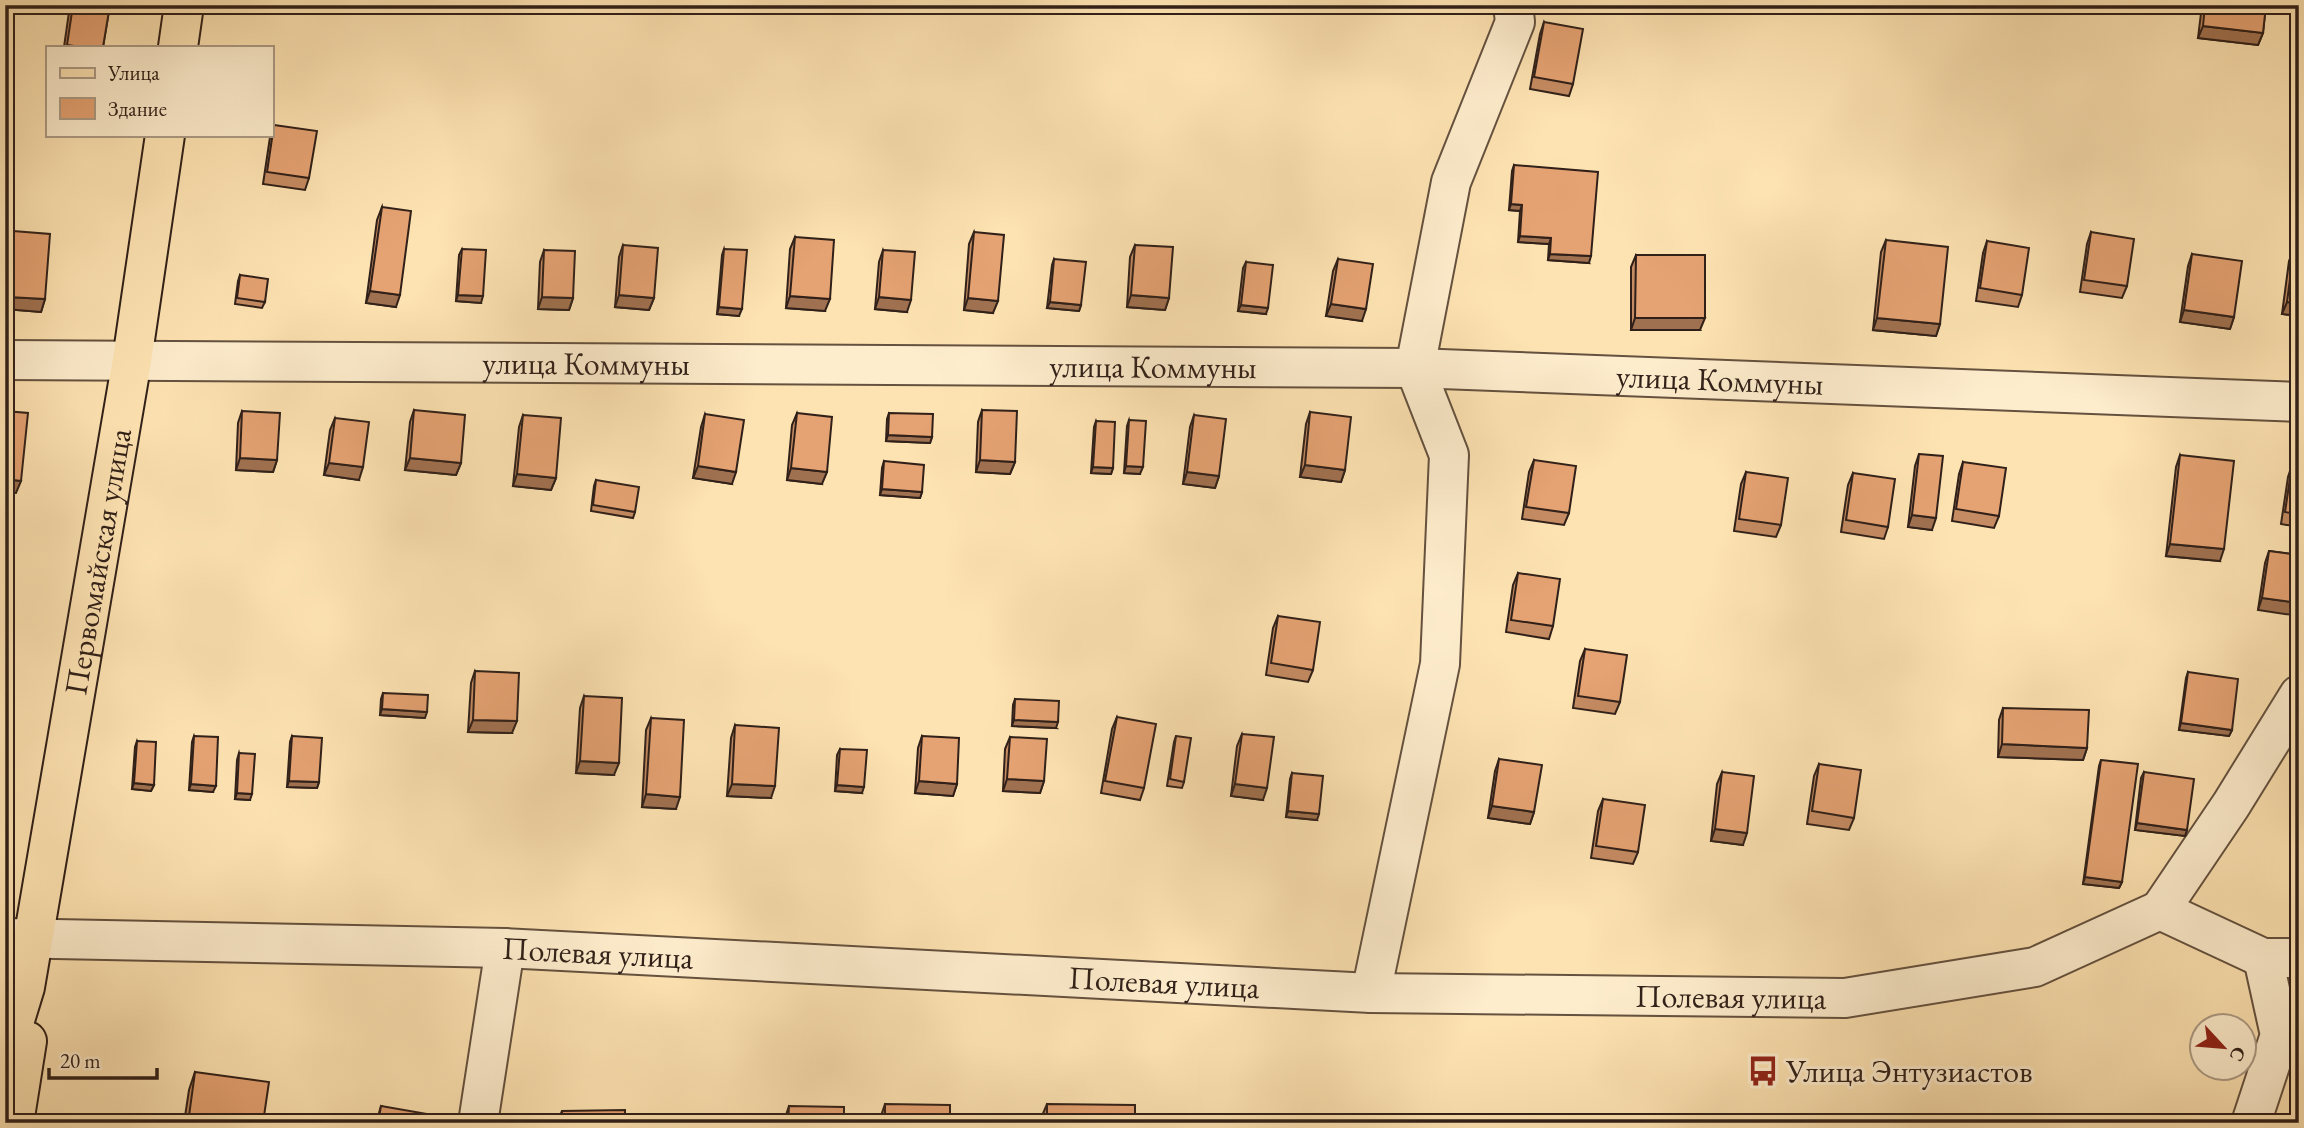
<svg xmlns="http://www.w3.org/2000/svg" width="2304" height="1128" viewBox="0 0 2304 1128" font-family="'EB Garamond',serif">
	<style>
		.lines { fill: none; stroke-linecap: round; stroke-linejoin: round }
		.minor-casing { stroke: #64513f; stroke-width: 42 }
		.major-casing { stroke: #302019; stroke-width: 42 }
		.minor { stroke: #feedcd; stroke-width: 38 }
		.major { stroke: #fee3b2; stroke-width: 38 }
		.wall { fill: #c58b62; stroke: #302019; stroke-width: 2 }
		.shaded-wall { fill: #a07150; stroke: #302019; stroke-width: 2 }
		.building { fill: #e5a272; stroke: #302019; stroke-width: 2 }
		.labels { text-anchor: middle; stroke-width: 6; stroke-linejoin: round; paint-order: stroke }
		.street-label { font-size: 32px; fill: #302019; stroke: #feedcd }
		.poi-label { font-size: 32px; fill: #302019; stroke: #feedcd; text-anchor: start }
	</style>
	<rect width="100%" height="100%" fill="#fee3b2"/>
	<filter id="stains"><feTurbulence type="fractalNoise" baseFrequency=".00286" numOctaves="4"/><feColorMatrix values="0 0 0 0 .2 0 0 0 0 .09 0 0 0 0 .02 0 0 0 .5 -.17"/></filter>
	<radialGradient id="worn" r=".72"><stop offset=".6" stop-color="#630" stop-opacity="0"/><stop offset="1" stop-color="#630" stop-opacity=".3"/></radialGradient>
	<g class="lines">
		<g class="minor-casing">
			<g id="minor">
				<path id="s1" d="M 5,360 L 1415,368 L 2299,402"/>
				<polyline points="2160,910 2231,805 2299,695"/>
				<path id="s2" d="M 5,938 L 505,948 L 1371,993 L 1845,998 L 2035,967 L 2160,910 L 2263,958 L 2299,958"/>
				<polyline points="1371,993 1440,664 1449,455 1415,368 1451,182 1515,22 1513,5"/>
				<polyline points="478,1123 505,948"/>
				<polyline points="2251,1123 2280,1035 2263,958"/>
			</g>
		</g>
		<g class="major-casing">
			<g id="major">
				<polyline points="178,47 184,5"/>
				<path id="s3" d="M 5,1069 L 14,1023 L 25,987 L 132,360 L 165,135"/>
				<polyline points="14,1123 27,1041"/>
			</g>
		</g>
		<use href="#minor" class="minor"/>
		<use href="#major" class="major"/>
	</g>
	<g class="wall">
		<polygon points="70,5 110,5 103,47 64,47"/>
		<polygon points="2202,5 2266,5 2263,33 2258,45 2198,38"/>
		<polygon points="1544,22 1573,84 1569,96 1530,89 1540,34"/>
		<polygon points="274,125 309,178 305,190 263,184 270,137"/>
		<polygon points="1514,165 1589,263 1548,260 1549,244 1518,242 1520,211 1509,210 1512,171"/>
		<polygon points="382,207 396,307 366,303 377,220"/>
		<polygon points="13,231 45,299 41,312 5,309 5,285 8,243"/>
		<polygon points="974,232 993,313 964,310 969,244"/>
		<polygon points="2091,232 2127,286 2122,298 2080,292 2087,244"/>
		<polygon points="795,237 825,311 786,308 790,249"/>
		<polygon points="1886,240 1940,324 1936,336 1873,330 1881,252"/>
		<polygon points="1987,241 2022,295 2018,307 1976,301 1983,253"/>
		<polygon points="623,245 654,298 649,310 615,307 619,257"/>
		<polygon points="1135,245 1169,298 1165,310 1127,307 1130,257"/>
		<polygon points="462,249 481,303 456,301 459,255"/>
		<polygon points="724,249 739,316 717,314 722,255"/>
		<polygon points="2294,249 2299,250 2299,316 2282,314 2289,261"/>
		<polygon points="544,250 573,298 569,310 538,309 540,262"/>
		<polygon points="883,250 907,312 875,309 879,262"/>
		<polygon points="2192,254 2234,317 2230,329 2180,322 2188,266"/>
		<polygon points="1636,255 1700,330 1631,330 1631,267"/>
		<polygon points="1054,259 1081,305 1079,311 1047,308 1052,265"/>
		<polygon points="1338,259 1362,321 1326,316 1333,271"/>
		<polygon points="1246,262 1266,314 1238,311 1243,268"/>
		<polygon points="240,275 265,302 262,308 235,304 238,281"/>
		<polygon points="414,410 461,463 456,475 405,470 410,422"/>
		<polygon points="982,410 1015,462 1010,474 976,472 978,422"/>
		<polygon points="242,411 277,460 273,472 236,470 238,423"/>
		<polygon points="1310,412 1345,470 1341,482 1300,477 1306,424"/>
		<polygon points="797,413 822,484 787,480 792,425"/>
		<polygon points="889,413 932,437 930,443 886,441 887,419"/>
		<polygon points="705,414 732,484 693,478 701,427"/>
		<polygon points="523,415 556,478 551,490 513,486 519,427"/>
		<polygon points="1194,415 1219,476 1215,488 1183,484 1190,427"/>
		<polygon points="335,418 359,480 324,475 330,430"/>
		<polygon points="1129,420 1140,474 1124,473 1127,426"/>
		<polygon points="1096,421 1113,468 1111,474 1091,473 1094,427"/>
		<polygon points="1919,454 1932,530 1908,527 1915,466"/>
		<polygon points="2180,455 2220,561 2166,556 2176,467"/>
		<polygon points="1534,460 1569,513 1564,525 1522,519 1529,472"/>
		<polygon points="884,461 922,492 920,498 880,495 882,468"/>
		<polygon points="1963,462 1999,516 1994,528 1952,521 1959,474"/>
		<polygon points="2292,465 2299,465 2299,527 2281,524 2288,477"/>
		<polygon points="1746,472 1781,525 1776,537 1734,531 1741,484"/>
		<polygon points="1853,473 1888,527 1884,539 1841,532 1848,485"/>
		<polygon points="596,480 635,512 633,518 591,511 594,486"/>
		<polygon points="2269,551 2299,555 2258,610 2265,563"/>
		<polygon points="1518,573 1553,626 1549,639 1506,632 1513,585"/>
		<polygon points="1278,616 1313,670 1308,682 1266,675 1273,628"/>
		<polygon points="1585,649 1620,702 1615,714 1573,708 1580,661"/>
		<polygon points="475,671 512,733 468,732 471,683"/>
		<polygon points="2188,672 2232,730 2229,736 2179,730 2186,678"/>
		<polygon points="383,693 425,718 380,715 381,699"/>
		<polygon points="584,696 614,775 576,773 580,708"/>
		<polygon points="1015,699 1056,728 1012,726 1013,705"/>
		<polygon points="2003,708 2087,748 2083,760 1998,757 1999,720"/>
		<polygon points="1117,717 1144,788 1140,800 1101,793 1112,729"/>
		<polygon points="651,718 676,809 642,807 646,730"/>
		<polygon points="735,725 771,798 727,796 731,738"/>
		<polygon points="1242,734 1263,800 1231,796 1237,746"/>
		<polygon points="194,736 213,792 189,790 192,742"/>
		<polygon points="292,736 319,782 317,788 287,787 290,742"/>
		<polygon points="922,736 957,784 953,796 915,793 918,748"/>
		<polygon points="1176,736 1184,782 1182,788 1167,786 1174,742"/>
		<polygon points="1010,737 1044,781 1040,793 1003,791 1005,749"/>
		<polygon points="137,741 154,785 151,791 132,789 135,747"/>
		<polygon points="840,749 862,793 835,791 837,755"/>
		<polygon points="239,753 250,800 235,799 237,760"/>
		<polygon points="1499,759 1534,812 1530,824 1488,818 1495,771"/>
		<polygon points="2101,760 2122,882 2119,888 2083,884 2099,766"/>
		<polygon points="1819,764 1854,818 1849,830 1807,824 1814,776"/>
		<polygon points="1722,772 1743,845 1711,841 1717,784"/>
		<polygon points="2144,772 2187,830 2185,836 2135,830 2141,778"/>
		<polygon points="1292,773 1317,820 1286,817 1290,779"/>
		<polygon points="1603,799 1638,852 1633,864 1591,858 1598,811"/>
		<polygon points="195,1072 263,1123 184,1123 189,1090"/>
		<polygon points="885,1104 950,1123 881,1123 881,1116"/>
		<polygon points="1047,1104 1135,1123 1042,1123 1042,1116"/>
		<polygon points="381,1106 432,1123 376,1123"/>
		<polygon points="789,1106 844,1123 784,1123 785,1118"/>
		<polygon points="562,1111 562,1123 557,1123"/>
	</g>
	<g class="shaded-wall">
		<polygon points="13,5 42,5 41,7"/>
		<polygon points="2120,5 2176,5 2173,12"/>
		<polygon points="2203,26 2263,33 2258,45 2198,38"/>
		<polygon points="1511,204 1522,205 1520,211 1509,210"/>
		<polygon points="1520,236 1551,238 1549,244 1518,242"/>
		<polygon points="1550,254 1591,256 1589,263 1548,260"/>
		<polygon points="370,291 400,295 396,307 366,303"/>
		<polygon points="458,295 483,296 481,303 456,301"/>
		<polygon points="619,295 654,298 649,310 615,307"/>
		<polygon points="1131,295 1169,298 1165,310 1127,307"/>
		<polygon points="790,296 830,299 825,311 786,308"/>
		<polygon points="8,297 45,299 41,312 5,309 5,304"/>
		<polygon points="542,297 573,298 569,310 538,309"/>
		<polygon points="879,297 911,300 907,312 875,309"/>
		<polygon points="968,298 998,301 993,313 964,310"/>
		<polygon points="1050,302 1081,305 1079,311 1047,308"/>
		<polygon points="2287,302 2299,303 2299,316 2282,314"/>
		<polygon points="1331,304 1366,309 1362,321 1326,316"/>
		<polygon points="1241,305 1268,308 1266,314 1238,311"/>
		<polygon points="719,307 742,309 739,316 717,314"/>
		<polygon points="2184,310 2234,317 2230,329 2180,322"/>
		<polygon points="1635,318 1705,318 1700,330 1631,330"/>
		<polygon points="1877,318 1940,324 1936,336 1873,330"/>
		<polygon points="888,435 932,437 930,443 886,441"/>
		<polygon points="240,458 277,460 273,472 236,470"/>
		<polygon points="410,458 461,463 456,475 405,470"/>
		<polygon points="980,460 1015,462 1010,474 976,472"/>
		<polygon points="329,463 363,467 359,480 324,475"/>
		<polygon points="1305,465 1345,470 1341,482 1300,477"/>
		<polygon points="698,466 736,472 732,484 693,478"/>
		<polygon points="1126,466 1143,467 1140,474 1124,473"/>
		<polygon points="1093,467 1113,468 1111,474 1091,473"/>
		<polygon points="791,468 827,472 822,484 787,480"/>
		<polygon points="1187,472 1219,476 1215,488 1183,484"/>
		<polygon points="517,474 556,478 551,490 513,486"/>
		<polygon points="5,479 21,481 16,493 5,492"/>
		<polygon points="882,489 922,492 920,498 880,495"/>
		<polygon points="1912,515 1936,518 1932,530 1908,527"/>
		<polygon points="2170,544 2224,549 2220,561 2166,556"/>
		<polygon points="2262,598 2299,603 2299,616 2258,610"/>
		<polygon points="382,709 427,712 425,718 380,715"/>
		<polygon points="473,720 517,721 512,733 468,732"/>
		<polygon points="1014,720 1058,722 1056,728 1012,726"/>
		<polygon points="2181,723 2232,730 2229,736 2179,730"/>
		<polygon points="2002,744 2087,748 2083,760 1998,757"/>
		<polygon points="580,761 619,763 614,775 576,773"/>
		<polygon points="1007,779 1044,781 1040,793 1003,791"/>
		<polygon points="289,781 319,782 317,788 287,787"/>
		<polygon points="919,781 957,784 953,796 915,793"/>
		<polygon points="134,783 154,785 151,791 132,789"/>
		<polygon points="191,784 216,786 213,792 189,790"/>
		<polygon points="732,784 775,786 771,798 727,796"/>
		<polygon points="1235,784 1267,788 1263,800 1231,796"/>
		<polygon points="837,785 864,787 862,793 835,791"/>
		<polygon points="237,793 252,794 250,800 235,799"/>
		<polygon points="646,794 680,797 676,809 642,807"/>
		<polygon points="1492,806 1534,812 1530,824 1488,818"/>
		<polygon points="1288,811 1319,814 1317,820 1286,817"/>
		<polygon points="2137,823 2187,830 2185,836 2135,830"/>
		<polygon points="1715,829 1747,833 1743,845 1711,841"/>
		<polygon points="2085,877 2122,882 2119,888 2083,884"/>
	</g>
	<g class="building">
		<polygon points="73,5 110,5 103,47 82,47 67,45"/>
		<polygon points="2205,5 2266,5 2263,33 2203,26"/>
		<polygon points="1544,22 1583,29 1573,84 1534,77"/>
		<polygon points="274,125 317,131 309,178 267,172"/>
		<polygon points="1514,165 1598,172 1591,256 1550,254 1551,238 1520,236 1522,205 1511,204"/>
		<polygon points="382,207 411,211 400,295 370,291"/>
		<polygon points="13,231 50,234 45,299 8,297"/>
		<polygon points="974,232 1004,235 998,301 968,298"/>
		<polygon points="2091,232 2134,239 2127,286 2084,280"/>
		<polygon points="795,237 834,240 830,299 790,296"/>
		<polygon points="1886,240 1948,247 1940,324 1877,318"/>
		<polygon points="1987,241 2029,248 2022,295 1980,288"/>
		<polygon points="623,245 658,248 654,298 619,295"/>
		<polygon points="1135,245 1173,247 1169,298 1131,295"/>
		<polygon points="462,249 486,250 483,296 458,295"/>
		<polygon points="724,249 747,250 742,309 719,307"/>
		<polygon points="2294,249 2299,250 2299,303 2287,302"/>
		<polygon points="544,250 575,251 573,298 542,297"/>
		<polygon points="883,250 915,252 911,300 879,297"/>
		<polygon points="2192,254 2242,261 2234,317 2184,310"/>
		<polygon points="1636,255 1705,255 1705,318 1635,318"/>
		<polygon points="1054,259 1086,262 1081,305 1050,302"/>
		<polygon points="1338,259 1373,264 1366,309 1331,304"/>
		<polygon points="1246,262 1273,265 1268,308 1241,305"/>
		<polygon points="240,275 268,279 265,302 237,298"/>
		<polygon points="414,410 465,415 461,463 410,458"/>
		<polygon points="982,410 1017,411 1015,462 980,460"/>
		<polygon points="5,411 28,413 21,481 5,479"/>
		<polygon points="242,411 280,413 277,460 240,458"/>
		<polygon points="1310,412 1351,417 1345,470 1305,465"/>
		<polygon points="797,413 832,417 827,472 791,468"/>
		<polygon points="889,413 933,414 932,437 888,435"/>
		<polygon points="705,414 744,420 736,472 698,466"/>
		<polygon points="523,415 561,418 556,478 517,474"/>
		<polygon points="1194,415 1226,419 1219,476 1187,472"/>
		<polygon points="335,418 369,422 363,467 329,463"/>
		<polygon points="1129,420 1146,421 1143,467 1126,466"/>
		<polygon points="1096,421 1115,422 1113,468 1093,467"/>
		<polygon points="1919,454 1943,456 1936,518 1912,515"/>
		<polygon points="2180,455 2234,461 2224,549 2170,544"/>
		<polygon points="1534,460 1576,466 1569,513 1526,507"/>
		<polygon points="884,461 924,465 922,492 882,489"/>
		<polygon points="1963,462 2006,468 1999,516 1956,509"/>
		<polygon points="2292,465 2299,465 2299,514 2285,512"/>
		<polygon points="1746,472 1788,478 1781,525 1739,519"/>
		<polygon points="1853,473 1895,479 1888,527 1846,520"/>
		<polygon points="596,480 639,487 635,512 593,505"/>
		<polygon points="2269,551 2299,555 2299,603 2262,598"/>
		<polygon points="1518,573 1560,579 1553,626 1511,620"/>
		<polygon points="1278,616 1320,622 1313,670 1271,663"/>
		<polygon points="1585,649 1627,655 1620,702 1578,696"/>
		<polygon points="475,671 519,673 517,721 473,720"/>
		<polygon points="2188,672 2238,679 2232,730 2181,723"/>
		<polygon points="383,693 428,695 427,712 382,709"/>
		<polygon points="584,696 622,698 619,763 580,761"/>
		<polygon points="1015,699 1059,701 1058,722 1014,720"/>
		<polygon points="2003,708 2089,710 2087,748 2002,744"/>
		<polygon points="1117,717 1156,724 1144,788 1105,781"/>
		<polygon points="651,718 684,720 680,797 646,794"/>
		<polygon points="735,725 779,728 775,786 732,784"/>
		<polygon points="1242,734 1274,737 1267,788 1235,784"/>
		<polygon points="194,736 218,737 216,786 191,784"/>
		<polygon points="292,736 322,738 319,782 289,781"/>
		<polygon points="922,736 959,738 957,784 919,781"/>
		<polygon points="1176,736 1191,738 1184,782 1170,779"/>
		<polygon points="1010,737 1047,739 1044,781 1007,779"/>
		<polygon points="137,741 156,742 154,785 134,783"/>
		<polygon points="840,749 867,750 864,787 837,785"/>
		<polygon points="239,753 255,754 252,794 237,793"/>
		<polygon points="1499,759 1542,765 1534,812 1492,806"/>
		<polygon points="2101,760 2138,764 2122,882 2085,877"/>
		<polygon points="1819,764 1861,770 1854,818 1812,811"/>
		<polygon points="1722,772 1754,776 1747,833 1715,829"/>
		<polygon points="2144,772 2194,779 2187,830 2137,823"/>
		<polygon points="1292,773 1323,776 1319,814 1288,811"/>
		<polygon points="1603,799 1645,805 1638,852 1596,846"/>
		<polygon points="195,1072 269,1082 263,1123 188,1123"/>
		<polygon points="885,1104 950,1105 950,1123 885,1123"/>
		<polygon points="1047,1104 1135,1105 1135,1123 1047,1123"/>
		<polygon points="381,1106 433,1115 432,1123 378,1123"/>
		<polygon points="789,1106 844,1107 844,1123 788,1123"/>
		<polygon points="625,1110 625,1123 562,1123 562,1111"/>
		<rect x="1784" y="1122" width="50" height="1"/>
	</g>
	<defs>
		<g id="bus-bare" transform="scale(2.415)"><path d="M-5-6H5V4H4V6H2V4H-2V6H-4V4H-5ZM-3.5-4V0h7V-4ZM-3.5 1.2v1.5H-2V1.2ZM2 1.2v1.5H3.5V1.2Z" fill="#8f2418" stroke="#feedcd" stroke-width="2.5" paint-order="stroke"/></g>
	</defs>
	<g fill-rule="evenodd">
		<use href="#bus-bare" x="1763" y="1071"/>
	</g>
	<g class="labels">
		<g class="street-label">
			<text dy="11" stroke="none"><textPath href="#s1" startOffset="581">улица Коммуны</textPath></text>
			<text dy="11" stroke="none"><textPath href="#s1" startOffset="1148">улица Коммуны</textPath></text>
			<text dy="11" stroke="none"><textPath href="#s1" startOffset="1715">улица Коммуны</textPath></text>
			<text dy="11" stroke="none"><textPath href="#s3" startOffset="516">Первомайская улица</textPath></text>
			<text dy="11" stroke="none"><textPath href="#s2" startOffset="593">Полевая улица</textPath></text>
			<text dy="11" stroke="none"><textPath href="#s2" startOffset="1160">Полевая улица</textPath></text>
			<text dy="11" stroke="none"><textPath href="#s2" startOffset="1727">Полевая улица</textPath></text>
		</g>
		<g class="poi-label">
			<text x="1786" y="1082">Улица Энтузиастов</text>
		</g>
	</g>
	<rect width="2304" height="1128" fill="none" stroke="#fee3b2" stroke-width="28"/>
	<rect x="7" y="7" width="2290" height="1114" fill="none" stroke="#302019" stroke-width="3.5"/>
	<rect x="14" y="14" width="2276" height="1100" fill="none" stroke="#302019" stroke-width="2"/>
	<rect x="46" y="46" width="228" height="91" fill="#feedcd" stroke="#ac9b85" stroke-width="2"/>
	<rect x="60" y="68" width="35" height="10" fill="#fee3b2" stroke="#ac9b85" stroke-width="2"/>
	<text x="108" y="80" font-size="21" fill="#302019">Улица</text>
	<rect x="60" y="98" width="35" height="21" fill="#e5a272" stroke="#ac9b85" stroke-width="2"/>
	<text x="108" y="116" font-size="21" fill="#302019">Здание</text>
	<g transform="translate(2223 1047) rotate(116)"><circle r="33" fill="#feedcd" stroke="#ac9b85" stroke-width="2"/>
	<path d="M0-5L12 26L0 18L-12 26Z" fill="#8f2418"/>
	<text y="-10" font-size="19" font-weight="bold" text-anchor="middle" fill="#302019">С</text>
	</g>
	<path d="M49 1068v10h108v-10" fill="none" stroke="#302019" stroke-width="3.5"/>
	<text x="60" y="1068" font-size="21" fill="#302019" stroke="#feedcd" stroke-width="5" paint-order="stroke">20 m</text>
	<rect width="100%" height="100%" filter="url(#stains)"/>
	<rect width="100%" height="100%" fill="url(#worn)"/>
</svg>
